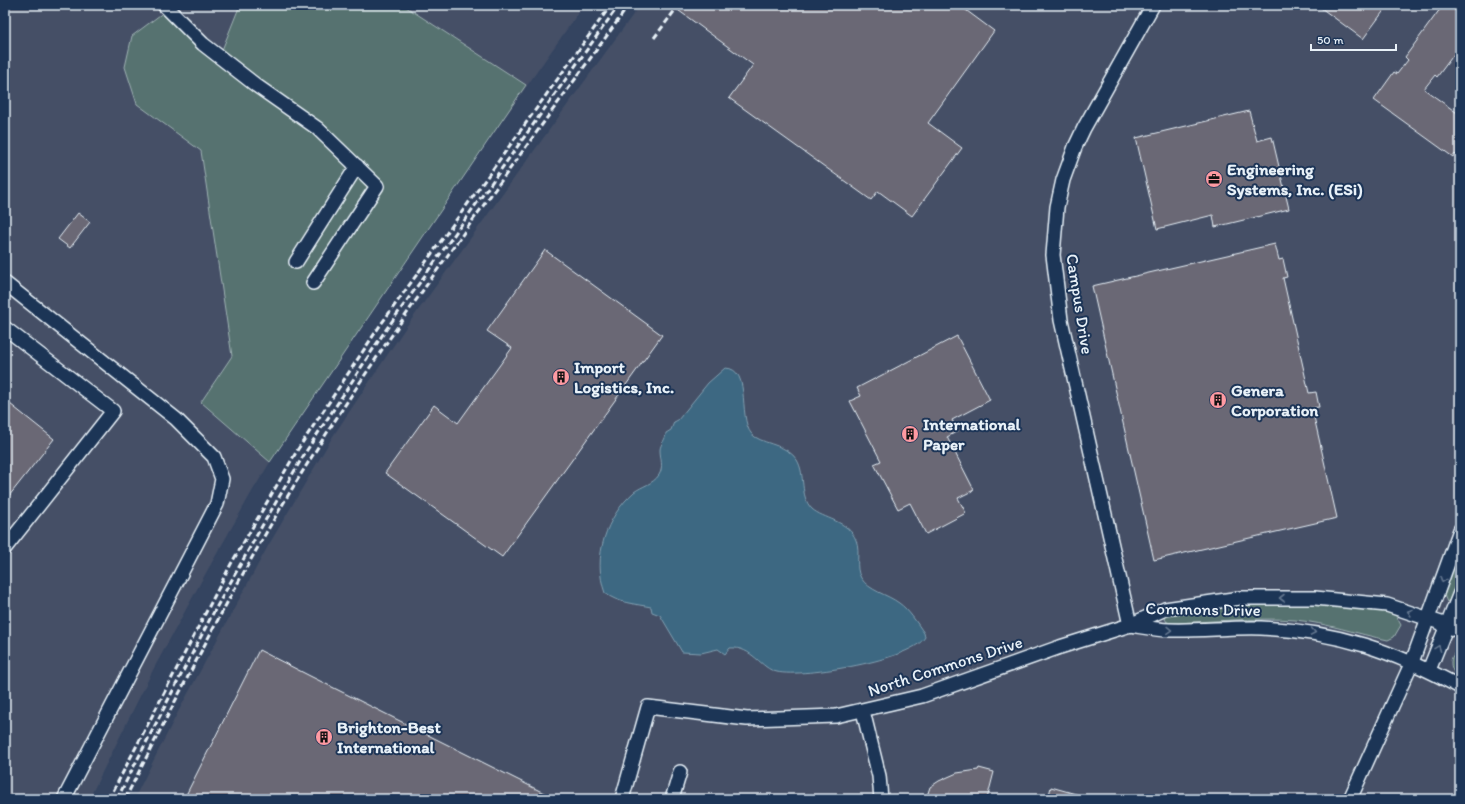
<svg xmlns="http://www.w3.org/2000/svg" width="1465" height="804" viewBox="0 0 1465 804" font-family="Itim,sans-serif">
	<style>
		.built { fill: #444f66 }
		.green { fill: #56726f; stroke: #9fb2b4 }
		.water { fill: #3c6882; stroke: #819fb1 }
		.building { fill: #6b6875; stroke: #e8f1f8 }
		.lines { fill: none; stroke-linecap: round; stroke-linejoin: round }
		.minor-casing { stroke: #e8f1f8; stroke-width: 16 }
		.minor { stroke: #1d3557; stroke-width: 13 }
		.rail { stroke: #e8f1f8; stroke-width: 3; stroke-dasharray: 6 3; stroke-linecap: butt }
		.oneway { stroke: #64778f }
		.labels { text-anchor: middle; stroke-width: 4; stroke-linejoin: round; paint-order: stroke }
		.poi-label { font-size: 17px; font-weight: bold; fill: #e8f1f8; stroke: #1d3557; text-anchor: start }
		.street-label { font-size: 17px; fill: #e8f1f8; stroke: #1d3557 }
	</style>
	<rect width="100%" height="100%" fill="#344460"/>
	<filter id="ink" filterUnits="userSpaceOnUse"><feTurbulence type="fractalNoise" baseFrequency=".025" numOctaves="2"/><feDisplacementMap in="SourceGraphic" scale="8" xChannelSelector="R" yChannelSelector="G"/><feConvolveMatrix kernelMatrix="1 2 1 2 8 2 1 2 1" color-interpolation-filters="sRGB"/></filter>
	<g filter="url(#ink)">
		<g class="built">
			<polygon points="5,5 584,5 364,317 308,401 253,490 202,580 153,670 89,799 5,799"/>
			<polygon points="640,5 1460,5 1460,799 134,799 179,710 268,546 333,436 406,327"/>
		</g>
		<g class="green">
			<polygon points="240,5 403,5 526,85 270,462 201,402 232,356 201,151 137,104 125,67 132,36 164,12 218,60"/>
			<polygon points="1460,549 1460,572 1450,599 1447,602 1444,595"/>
			<path d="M 1266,604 C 1290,604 1379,604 1396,616 L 1401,625 L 1394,637 L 1388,640 C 1357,634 1327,623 1295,620 C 1254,617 1212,622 1170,623 L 1167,622 L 1165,619 L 1169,613 L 1231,605 Z"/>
			<path d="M 1460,648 L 1460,679 C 1449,670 1447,657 1460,648 Z"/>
		</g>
		<path class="water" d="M 725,368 C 754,368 735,424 755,437 C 768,445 787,445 797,460 C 806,475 799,496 812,509 C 823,519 848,520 856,540 C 861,552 854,567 861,578 C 869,591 887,594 899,603 C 909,610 917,623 924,633 L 925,637 C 913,660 803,678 777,672 C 761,669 752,646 730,648 L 725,654 L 718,649 L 701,653 L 682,652 L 660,615 L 652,612 L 651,607 C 636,604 617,603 605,593 C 592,557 606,517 634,492 C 642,486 653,484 659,475 C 664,467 660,458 660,450 C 660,444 666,440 666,433 L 671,430 L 674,422 L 678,420 L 708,383 Z"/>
		<g class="building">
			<polygon points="671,5 959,5 994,31 928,123 962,148 912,216 878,191 871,200 729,98 753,65"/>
			<polygon points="1317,5 1388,5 1363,39"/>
			<polygon points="1443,5 1460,5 1460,46 1437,77 1435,75 1424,89 1460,115 1460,158 1455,154 1453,157 1374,100 1394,72 1397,74 1408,60 1405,57"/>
			<polygon points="1249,111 1257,141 1272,137 1289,209 1215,227 1213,215 1157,229 1136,138"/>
			<polygon points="78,213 90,222 70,248 58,239"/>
			<polygon points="1275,244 1279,260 1283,259 1287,277 1283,278 1309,393 1316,392 1319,407 1312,408 1337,518 1154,560 1092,286"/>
			<polygon points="545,250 662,335 502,557 385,473 434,405 458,423 512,348 487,331"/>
			<polygon points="957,336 990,400 952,420 958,431 947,437 974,490 958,498 966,513 926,534 910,503 898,509 874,464 881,461 850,401 861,396 857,388"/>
			<polygon points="5,400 54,439 5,501"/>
			<polygon points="259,650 310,676 556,799 184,799"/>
			<polygon points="979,768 994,772 987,799 926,799 930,787 939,781 957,773 978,770"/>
			<polygon points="1051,787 1083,796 1083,799 1048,799"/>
		</g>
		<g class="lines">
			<g class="minor-casing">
				<g id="minor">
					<polyline points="164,5 203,44 257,86 317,128 377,186 313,283"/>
					<polyline points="296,262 357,166"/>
					<polyline points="5,283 176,419 214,457 222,479 217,504 64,799"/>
					<polyline points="5,328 113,411 5,548"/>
					<polyline points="1130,625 1061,320 1053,255 1057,207 1063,180 1075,147 1084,128 1153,5"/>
					<path d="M 1130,625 C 1143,627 1157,630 1170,630 C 1200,631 1230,627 1261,628 C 1337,631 1394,651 1460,687"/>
					<polyline points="1429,670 1460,593"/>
					<polyline points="863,711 879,776 881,799"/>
					<polyline points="622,799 648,707 747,719 836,716 922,696 1060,647 1130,625 1165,609 1240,598 1315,598 1387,605 1447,625 1460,632"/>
					<polyline points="672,799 680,772"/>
					<polyline points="1350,799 1412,662 1460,530"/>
				</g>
			</g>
			<use href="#minor" class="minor"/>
			<g class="rail">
				<polyline points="654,38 676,9"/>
				<polyline points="109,799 231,564 298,449 379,327 611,5"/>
				<polyline points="117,799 211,617 262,526 305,453 385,331 619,5"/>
				<path d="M 125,799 C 184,684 242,568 311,458 C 409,302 521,155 629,5"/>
			</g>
		</g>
		<defs><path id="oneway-chevron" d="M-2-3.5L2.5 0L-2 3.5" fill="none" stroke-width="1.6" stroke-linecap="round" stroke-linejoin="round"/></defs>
		<g class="oneway">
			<use href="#oneway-chevron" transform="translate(1443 580) rotate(110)"/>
			<use href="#oneway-chevron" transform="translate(1282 598) rotate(180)"/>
			<use href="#oneway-chevron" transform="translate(1410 612) rotate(-163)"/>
			<use href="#oneway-chevron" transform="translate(1169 630) rotate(2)"/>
			<use href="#oneway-chevron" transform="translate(1313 632) rotate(10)"/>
			<use href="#oneway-chevron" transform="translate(1438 648) rotate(-69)"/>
		</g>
	</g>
	<defs>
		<g id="office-disc" transform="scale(0.9)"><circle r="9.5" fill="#ff9aa2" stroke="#1d3557"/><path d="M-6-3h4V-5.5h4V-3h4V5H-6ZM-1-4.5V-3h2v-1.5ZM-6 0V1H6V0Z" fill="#111"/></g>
		<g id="building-disc" transform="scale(0.9)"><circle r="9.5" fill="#ff9aa2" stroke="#1d3557"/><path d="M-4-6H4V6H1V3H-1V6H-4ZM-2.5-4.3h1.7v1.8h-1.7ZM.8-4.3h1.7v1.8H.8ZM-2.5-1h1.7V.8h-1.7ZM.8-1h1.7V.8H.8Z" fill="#111"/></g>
	</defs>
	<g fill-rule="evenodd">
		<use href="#office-disc" x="1214" y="179"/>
		<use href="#building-disc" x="561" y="377"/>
		<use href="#building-disc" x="1218" y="400"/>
		<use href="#building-disc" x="910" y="434"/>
		<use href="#building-disc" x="324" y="737"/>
	</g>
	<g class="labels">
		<g class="poi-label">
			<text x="1227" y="175">Engineering<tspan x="1227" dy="20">Systems, Inc. (ESi)</tspan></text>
			<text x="574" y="373">Import<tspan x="574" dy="20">Logistics, Inc.</tspan></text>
			<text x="1231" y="396">Genera<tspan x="1231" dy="20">Corporation</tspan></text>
			<text x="923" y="430">International<tspan x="923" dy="20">Paper</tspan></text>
			<text x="337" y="733">Brighton-Best<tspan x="337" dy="20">International</tspan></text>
		</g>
		<g class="street-label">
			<text transform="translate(1080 304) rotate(81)" y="6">Campus Drive</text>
			<text transform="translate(1203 609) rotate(1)" y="6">Commons Drive</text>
			<text transform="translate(945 666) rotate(-18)" y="6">North Commons Drive</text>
		</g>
	</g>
	<rect width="1465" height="804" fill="none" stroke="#1d3557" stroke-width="20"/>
	<rect x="10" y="10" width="1445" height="784" fill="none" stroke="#e8f1f8" stroke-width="1.5" filter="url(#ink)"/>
	<path d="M1311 44v6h85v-6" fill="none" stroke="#e8f1f8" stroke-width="2"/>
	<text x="1317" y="44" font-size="12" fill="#e8f1f8" stroke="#1d3557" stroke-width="3" paint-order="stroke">50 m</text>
</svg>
